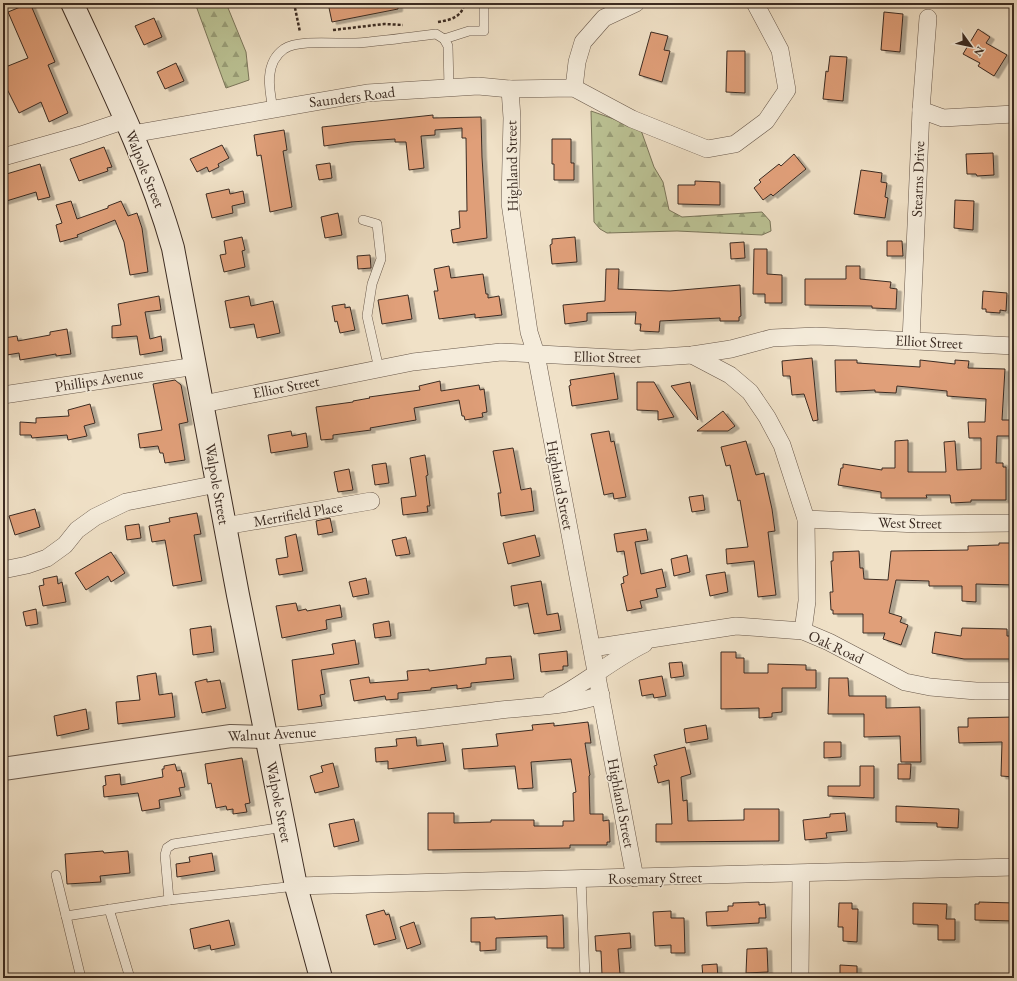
<svg xmlns="http://www.w3.org/2000/svg" width="1017" height="981" viewBox="0 0 1017 981" font-family="'EB Garamond',serif">
	<style>
		.forest { fill: url(#forest-firs); stroke: #7b765b }
		.building { fill: #e09f79; stroke: #3b2b22; filter: url(#shadow) }
		.lines { fill: none; stroke-linecap: round; stroke-linejoin: round }
		.service-casing { stroke: #68584b; stroke-width: 10 }
		.minor-casing { stroke: #68584b; stroke-width: 18 }
		.tertiary-casing { stroke: #68584b; stroke-width: 24 }
		.secondary-casing { stroke: #3b2b22; stroke-width: 24 }
		.path { stroke: #3b2b22; stroke-width: 2.5; stroke-dasharray: 3 2; stroke-linecap: butt }
		.service { stroke: #f5ecdb; stroke-width: 9 }
		.minor { stroke: #f5ecdb; stroke-width: 17 }
		.tertiary { stroke: #f5ecdb; stroke-width: 22 }
		.secondary { stroke: #f5ecdb; stroke-width: 22 }
		.labels { text-anchor: middle; stroke-width: 3; stroke-linejoin: round; paint-order: stroke }
		.street-label { font-size: 15px; fill: #3b2b22; stroke: #f5ecdb }
	</style>
	<defs>
		<pattern id="forest-firs" width="22" height="20" patternUnits="userSpaceOnUse"><rect width="22" height="20" fill="#bbc294"/><path d="M5 1l3.5 6h-7zM16 11l3.5 6h-7z" fill="#999e78"/></pattern>
		<filter id="shadow"><feDropShadow dx="4.5" dy="2.5" stdDeviation="0" flood-color="#0004"/></filter>
	</defs>
	<rect width="100%" height="100%" fill="#f0e1c7"/>
	<filter id="stains"><feTurbulence type="fractalNoise" baseFrequency=".005" numOctaves="4"/><feColorMatrix values="0 0 0 0 .2 0 0 0 0 .09 0 0 0 0 .02 0 0 0 .5 -.17"/></filter>
	<radialGradient id="worn" r=".72"><stop offset=".6" stop-color="#630" stop-opacity="0"/><stop offset="1" stop-color="#630" stop-opacity=".3"/></radialGradient>
	<g class="forest">
		<polygon points="195,3 226,3 246,52 249,80 226,88"/>
		<polygon points="591,111 637,127 642,133 654,167 663,182 669,210 682,217 762,212 770,221 771,231 762,235 677,231 607,233 600,229 594,222"/>
	</g>
	<g class="building">
		<polygon points="30,3 55,62 48,65 68,113 49,122 41,102 19,113 3,81 3,68 28,58 8,12"/>
		<polygon points="328,3 398,3 398,9 332,22"/>
		<polygon points="884,12 903,14 900,52 881,50"/>
		<polygon points="154,18 162,37 144,45 135,26"/>
		<polygon points="978,29 990,37 986,43 1007,55 994,76 978,66 980,63 963,54"/>
		<polygon points="651,32 668,36 664,50 670,51 662,82 639,75"/>
		<polygon points="727,51 745,51 745,93 726,92"/>
		<polygon points="830,56 847,57 843,101 823,99 826,71 828,72"/>
		<polygon points="176,63 184,81 165,89 157,72"/>
		<polygon points="433,115 433,118 481,117 482,157 487,238 453,243 451,230 460,228 459,211 467,211 466,138 462,138 462,128 435,130 435,135 421,136 424,168 409,170 406,142 395,142 395,139 351,142 324,146 322,127"/>
		<polygon points="284,130 287,150 283,151 292,207 270,212 261,155 257,156 254,135"/>
		<polygon points="552,139 571,139 571,163 574,163 574,180 554,180 554,164 552,164"/>
		<polygon points="222,145 229,158 218,164 219,167 209,172 207,167 197,172 190,159"/>
		<polygon points="104,147 112,167 107,168 108,171 79,181 70,159"/>
		<polygon points="993,153 994,175 977,176 976,174 967,174 966,154"/>
		<polygon points="794,154 806,169 773,196 771,194 763,200 754,188 761,182 759,180 779,164 781,166"/>
		<polygon points="330,163 332,178 319,180 316,165"/>
		<polygon points="40,164 50,197 38,200 36,192 3,202 3,175"/>
		<polygon points="861,170 882,173 881,182 887,183 885,197 888,198 885,218 854,214"/>
		<polygon points="695,181 720,182 720,205 678,204 678,185 695,185"/>
		<polygon points="229,189 230,194 243,191 245,203 232,206 233,213 212,218 206,194"/>
		<polygon points="955,200 974,201 973,230 954,228"/>
		<polygon points="71,201 77,219 108,208 108,206 121,201 128,216 137,213 142,228 148,272 130,275 124,242 115,220 77,235 78,237 60,242 56,225 62,223 56,205"/>
		<polygon points="338,213 342,235 325,238 321,217"/>
		<polygon points="242,237 245,250 242,251 245,267 224,272 220,255 226,254 224,241"/>
		<polygon points="575,237 577,262 552,264 550,245 552,244 552,239"/>
		<polygon points="887,241 902,241 903,256 887,256"/>
		<polygon points="744,242 745,258 731,259 730,243"/>
		<polygon points="754,249 767,249 767,274 782,275 782,303 765,303 765,294 753,294"/>
		<polygon points="370,255 371,268 358,269 357,256"/>
		<polygon points="449,266 451,278 483,274 486,294 488,294 488,298 499,296 502,315 475,318 475,314 439,319 434,291 438,291 434,269"/>
		<polygon points="846,266 860,266 860,279 891,282 890,288 897,289 896,309 872,308 872,306 805,305 805,279 846,279"/>
		<polygon points="606,269 619,269 618,289 670,291 740,285 741,316 739,317 739,321 720,321 720,318 660,321 659,332 640,331 641,324 635,324 636,312 587,313 587,321 565,324 563,305 605,301"/>
		<polygon points="983,291 1007,293 1006,311 1000,310 1000,313 986,312 986,309 982,309"/>
		<polygon points="408,295 412,319 382,324 378,300"/>
		<polygon points="159,296 161,310 145,312 150,339 161,336 163,351 140,355 137,336 112,338 112,326 121,325 118,304"/>
		<polygon points="249,296 251,306 273,301 280,333 257,338 254,324 230,328 225,301"/>
		<polygon points="345,304 345,308 350,307 355,330 340,333 337,321 335,322 332,306"/>
		<polygon points="67,329 71,354 56,356 56,354 20,360 19,353 7,355 4,338 17,336 18,341 50,335 50,332"/>
		<polygon points="812,358 818,420 813,421 804,394 792,395 790,376 783,376 782,361"/>
		<polygon points="835,360 857,360 857,363 920,367 920,360 955,364 955,360 969,361 968,368 1005,369 1002,420 1010,420 1010,436 997,436 996,463 1003,463 1003,467 1006,467 1006,500 971,500 971,502 951,503 950,495 926,495 927,498 881,498 881,492 838,485 841,468 843,468 843,464 882,470 882,468 895,468 895,441 908,440 908,472 946,472 944,442 955,441 957,470 981,469 981,438 969,438 968,422 985,422 986,399 947,396 947,391 897,386 896,393 875,392 875,390 836,392"/>
		<polygon points="614,373 618,399 572,406 569,386 571,385 570,380"/>
		<polygon points="175,380 181,385 188,422 179,424 185,460 165,463 163,453 160,453 158,446 140,448 138,434 162,430 153,384"/>
		<polygon points="440,381 441,391 479,385 480,390 484,389 487,412 482,413 483,417 465,420 464,416 462,416 459,400 414,408 416,420 370,428 371,430 333,435 333,439 321,440 316,407 353,402 353,401 370,398 369,397 420,390 419,386"/>
		<polygon points="637,382 654,382 674,417 658,420 658,411 637,410"/>
		<polygon points="690,382 698,420 671,386"/>
		<polygon points="90,404 95,423 84,426 87,436 68,440 67,435 32,438 31,435 20,435 20,422 36,423 36,418 69,416 68,410"/>
		<polygon points="723,411 735,426 728,431 697,431"/>
		<polygon points="291,431 292,436 306,433 308,447 271,453 268,435"/>
		<polygon points="609,431 611,442 614,441 626,497 614,499 613,493 604,495 591,434"/>
		<polygon points="746,441 756,475 764,473 772,509 775,531 768,532 776,595 758,597 754,561 727,564 726,549 748,547 740,500 738,501 730,465 726,466 721,447"/>
		<polygon points="513,448 521,490 531,488 534,511 501,516 498,493 501,493 493,451"/>
		<polygon points="425,455 428,475 426,476 430,506 427,506 428,512 403,515 401,498 416,496 410,458"/>
		<polygon points="386,463 389,483 375,485 372,465"/>
		<polygon points="349,469 353,490 338,492 334,472"/>
		<polygon points="703,495 705,510 692,512 689,497"/>
		<polygon points="35,509 40,527 15,535 9,516"/>
		<polygon points="197,513 201,534 194,535 202,581 173,586 165,540 152,542 149,526 170,522 169,518"/>
		<polygon points="330,518 333,532 318,535 316,521"/>
		<polygon points="139,524 141,538 127,540 125,526"/>
		<polygon points="646,529 648,540 635,542 641,574 662,569 666,587 656,589 658,597 640,601 642,608 627,611 621,584 624,583 623,577 628,575 624,551 617,552 614,534"/>
		<polygon points="296,534 303,571 279,575 276,559 288,557 285,537"/>
		<polygon points="535,535 540,556 508,564 503,543"/>
		<polygon points="406,537 410,554 396,556 392,540"/>
		<polygon points="999,543 1014,543 1014,585 976,584 976,602 962,601 962,586 929,586 929,581 896,580 889,613 902,617 900,622 908,625 901,645 883,639 885,633 863,633 863,614 833,614 833,610 831,610 830,592 833,592 831,561 833,561 833,552 859,551 860,568 863,568 864,579 888,580 891,551 968,550 968,546 999,545"/>
		<polygon points="111,552 125,573 111,582 108,576 86,590 75,573"/>
		<polygon points="687,555 690,572 674,576 671,559"/>
		<polygon points="725,572 728,592 710,596 706,575"/>
		<polygon points="57,576 58,584 62,582 66,602 43,606 39,586 44,585 43,579"/>
		<polygon points="366,578 369,594 353,597 349,582"/>
		<polygon points="541,581 547,615 558,613 561,630 534,634 528,603 514,606 511,586"/>
		<polygon points="296,603 298,611 306,609 307,611 340,605 342,617 326,620 327,629 282,638 276,606"/>
		<polygon points="36,609 38,624 26,626 23,612"/>
		<polygon points="389,621 391,636 375,638 373,624"/>
		<polygon points="211,626 214,652 193,655 190,629"/>
		<polygon points="962,628 1007,629 1007,636 1014,636 1014,659 964,659 932,653 935,632 961,636"/>
		<polygon points="355,640 359,664 321,670 325,694 320,695 322,706 298,710 292,660 334,654 332,644"/>
		<polygon points="567,651 568,666 563,666 563,670 541,672 539,654"/>
		<polygon points="721,652 736,652 736,658 744,658 744,673 768,673 768,664 806,665 806,670 816,670 816,688 782,688 782,712 772,713 772,717 759,718 759,708 721,709"/>
		<polygon points="511,656 514,679 471,683 471,687 457,689 457,685 431,688 431,690 398,693 398,699 386,700 385,696 354,701 350,680 369,677 370,683 408,680 407,671 429,669 429,671 486,664 486,658"/>
		<polygon points="682,662 684,676 671,678 669,663"/>
		<polygon points="156,673 159,695 172,693 175,717 118,724 116,702 140,700 137,676"/>
		<polygon points="662,676 666,696 654,698 653,694 642,696 639,680"/>
		<polygon points="829,678 848,678 849,696 886,696 886,708 920,707 921,762 901,762 900,736 864,737 864,714 828,714"/>
		<polygon points="207,679 207,682 220,680 226,708 202,713 195,682"/>
		<polygon points="86,709 89,729 57,736 54,716"/>
		<polygon points="1014,717 1014,777 1001,776 1002,742 959,743 958,727 968,727 968,718"/>
		<polygon points="588,722 591,743 585,743 590,775 589,776 590,814 603,814 603,821 609,820 610,842 607,842 607,845 570,845 570,848 428,850 428,813 454,813 454,823 491,822 491,820 534,820 534,826 563,826 563,821 574,821 573,793 576,792 571,759 531,762 533,788 518,789 515,766 464,769 462,749 498,746 496,734 533,730 532,725 554,723 554,726"/>
		<polygon points="706,725 708,739 686,743 684,729"/>
		<polygon points="416,737 417,746 443,743 446,761 388,769 388,761 376,762 375,748 397,746 396,739"/>
		<polygon points="824,742 841,742 841,757 824,758"/>
		<polygon points="685,747 691,774 681,777 683,801 687,800 688,821 744,820 744,809 779,809 779,841 656,842 656,824 672,824 669,780 658,783 654,766 657,765 654,755"/>
		<polygon points="242,758 250,803 245,804 247,812 233,814 233,809 227,810 226,806 216,808 211,783 208,784 205,764"/>
		<polygon points="333,763 339,787 315,793 310,776 323,772 321,766"/>
		<polygon points="175,764 177,771 181,770 185,787 179,788 181,796 159,800 160,808 142,811 138,793 104,797 103,786 106,785 105,776 120,774 121,785 163,777 162,769 164,769 164,766"/>
		<polygon points="898,764 911,764 910,779 898,779"/>
		<polygon points="860,766 874,766 874,798 828,796 828,786 860,786"/>
		<polygon points="896,806 959,809 958,828 937,827 937,823 896,822"/>
		<polygon points="845,813 847,831 826,833 827,838 805,840 803,820 830,817 830,814"/>
		<polygon points="354,819 359,841 334,847 329,824"/>
		<polygon points="103,851 104,853 128,851 130,873 100,876 101,882 67,884 65,854"/>
		<polygon points="212,853 215,871 177,877 176,864 190,862 189,857"/>
		<polygon points="759,902 759,905 765,904 766,918 759,918 759,923 707,926 706,912 728,911 728,906 733,906 733,903"/>
		<polygon points="979,902 1014,903 1013,921 975,920 975,904 979,904"/>
		<polygon points="839,903 852,903 852,909 858,909 857,942 843,941 843,927 838,927"/>
		<polygon points="913,903 947,904 946,919 955,919 955,940 938,940 938,925 913,924"/>
		<polygon points="384,910 386,915 389,914 396,939 374,945 366,915"/>
		<polygon points="671,911 671,918 684,918 685,953 671,953 671,945 655,946 653,912"/>
		<polygon points="563,915 564,948 547,948 547,936 496,938 496,950 480,951 480,942 471,942 471,918 495,917 495,919"/>
		<polygon points="229,920 235,945 211,950 210,945 194,949 190,929"/>
		<polygon points="414,922 421,944 407,949 400,927"/>
		<polygon points="630,933 631,948 618,949 620,974 602,975 601,951 596,951 595,936"/>
		<polygon points="767,948 768,972 746,973 747,949"/>
		<polygon points="717,964 718,978 703,978 702,965"/>
		<polygon points="840,965 857,966 857,978 840,978"/>
	</g>
	<g class="lines">
		<g class="service-casing">
			<g id="service">
				<polyline points="444,39 469,31 484,31 484,3"/>
				<path d="M 273,109 C 269,89 264,63 284,49 C 299,39 337,44 356,43 C 383,41 410,37 436,34 L 444,39 L 448,46 L 449,88"/>
				<polyline points="363,220 377,224 381,259 372,284 367,316 379,369"/>
				<polyline points="56,875 66,916"/>
				<polyline points="581,879 585,978"/>
				<polyline points="169,900 165,855 167,848 173,844 284,827"/>
				<polyline points="109,909 130,978"/>
				<polyline points="81,978 66,916 169,900 296,886"/>
			</g>
		</g>
		<g class="minor-casing">
			<g id="minor">
				<polyline points="574,88 577,62 583,42 604,18 636,3"/>
				<polyline points="510,89 512,118 510,203 529,332 536,354 635,878"/>
				<polyline points="921,110 943,118 1014,114"/>
				<polyline points="132,134 367,93 478,86 510,89 574,88 632,119 707,149 735,144 766,121 787,90 780,50 755,3"/>
				<polyline points="3,157 81,135 126,120"/>
				<polyline points="911,341 921,110 928,18"/>
				<polyline points="692,355 730,375 750,392 767,417 782,445 806,519 807,601 803,631"/>
				<polyline points="3,395 196,366"/>
				<polyline points="203,404 413,362 501,352 632,359 692,355 731,349 772,338 816,336 1014,346"/>
				<polyline points="806,519 918,524 1014,523"/>
				<polyline points="225,526 371,501"/>
				<polyline points="3,570 27,565 47,558 65,545 77,530 95,517 126,502 217,484"/>
				<polyline points="592,648 736,626 803,631 829,642 905,682 930,687 976,691 1014,691"/>
				<path d="M 551,701 C 584,685 611,660 644,644"/>
				<path d="M 266,737 C 342,730 417,720 493,711 C 529,706 566,707 601,695"/>
				<polyline points="296,886 1014,867"/>
				<polyline points="800,978 801,874"/>
			</g>
		</g>
		<g class="tertiary-casing">
			<polyline id="tertiary" points="3,769 231,736 266,737"/>
		</g>
		<g class="secondary-casing">
			<path id="secondary" d="M 72,3 C 109,83 149,163 173,248 L 238,595 L 296,886 L 321,978"/>
		</g>
		<g class="path">
			<polyline points="294,3 300,32"/>
			<path d="M 438,22 C 450,20 463,17 464,3"/>
			<polyline points="333,30 384,24 403,25"/>
		</g>
		<use href="#service" class="service"/>
		<use href="#minor" class="minor"/>
		<use href="#tertiary" class="tertiary"/>
		<use href="#secondary" class="secondary"/>
	</g>
	<g class="labels">
		<g class="street-label">
			<text transform="translate(352 97) rotate(-7)" y="5">Saunders Road</text>
			<text transform="translate(512 166) rotate(-91)" y="5">Highland Street</text>
			<text transform="translate(145 169) rotate(68)" y="5">Walpole Street</text>
			<text transform="translate(918 179) rotate(-88)" y="5">Stearns Drive</text>
			<text transform="translate(929 342) rotate(3)" y="5">Elliot Street</text>
			<text transform="translate(607 357) rotate(1)" y="5">Elliot Street</text>
			<text transform="translate(99 380) rotate(-9)" y="5">Phillips Avenue</text>
			<text transform="translate(286 387) rotate(-11)" y="5">Elliot Street</text>
			<text transform="translate(217 484) rotate(80)" y="5">Walpole Street</text>
			<text transform="translate(560 485) rotate(79)" y="5">Highland Street</text>
			<text transform="translate(298 514) rotate(-10)" y="5">Merrifield Place</text>
			<text transform="translate(910 523) rotate(1)" y="5">West Street</text>
			<text transform="translate(836 647) rotate(25)" y="5">Oak Road</text>
			<text transform="translate(272 734) rotate(-3)" y="5">Walnut Avenue</text>
			<text transform="translate(279 802) rotate(79)" y="5">Walpole Street</text>
			<text transform="translate(621 803) rotate(79)" y="5">Highland Street</text>
			<text transform="translate(655 878) rotate(-1)" y="5">Rosemary Street</text>
		</g>
	</g>
	<rect width="1017" height="981" fill="none" stroke="#f0e1c7" stroke-width="16"/>
	<rect x="4" y="4" width="1009" height="973" fill="none" stroke="#3b2b22" stroke-width="2"/>
	<rect x="8" y="8" width="1001" height="965" fill="none" stroke="#3b2b22"/>
	<g transform="translate(971 46) rotate(123)" stroke="#f5ecdb" stroke-width="3" paint-order="stroke">
	<path d="M0-3L7 15L0 10L-7 15Z" fill="#3b2b22"/>
	<text y="-6" font-size="11" font-weight="bold" text-anchor="middle" fill="#3b2b22">N</text>
	</g>
	<rect width="100%" height="100%" filter="url(#stains)"/>
	<rect width="100%" height="100%" fill="url(#worn)"/>
</svg>
